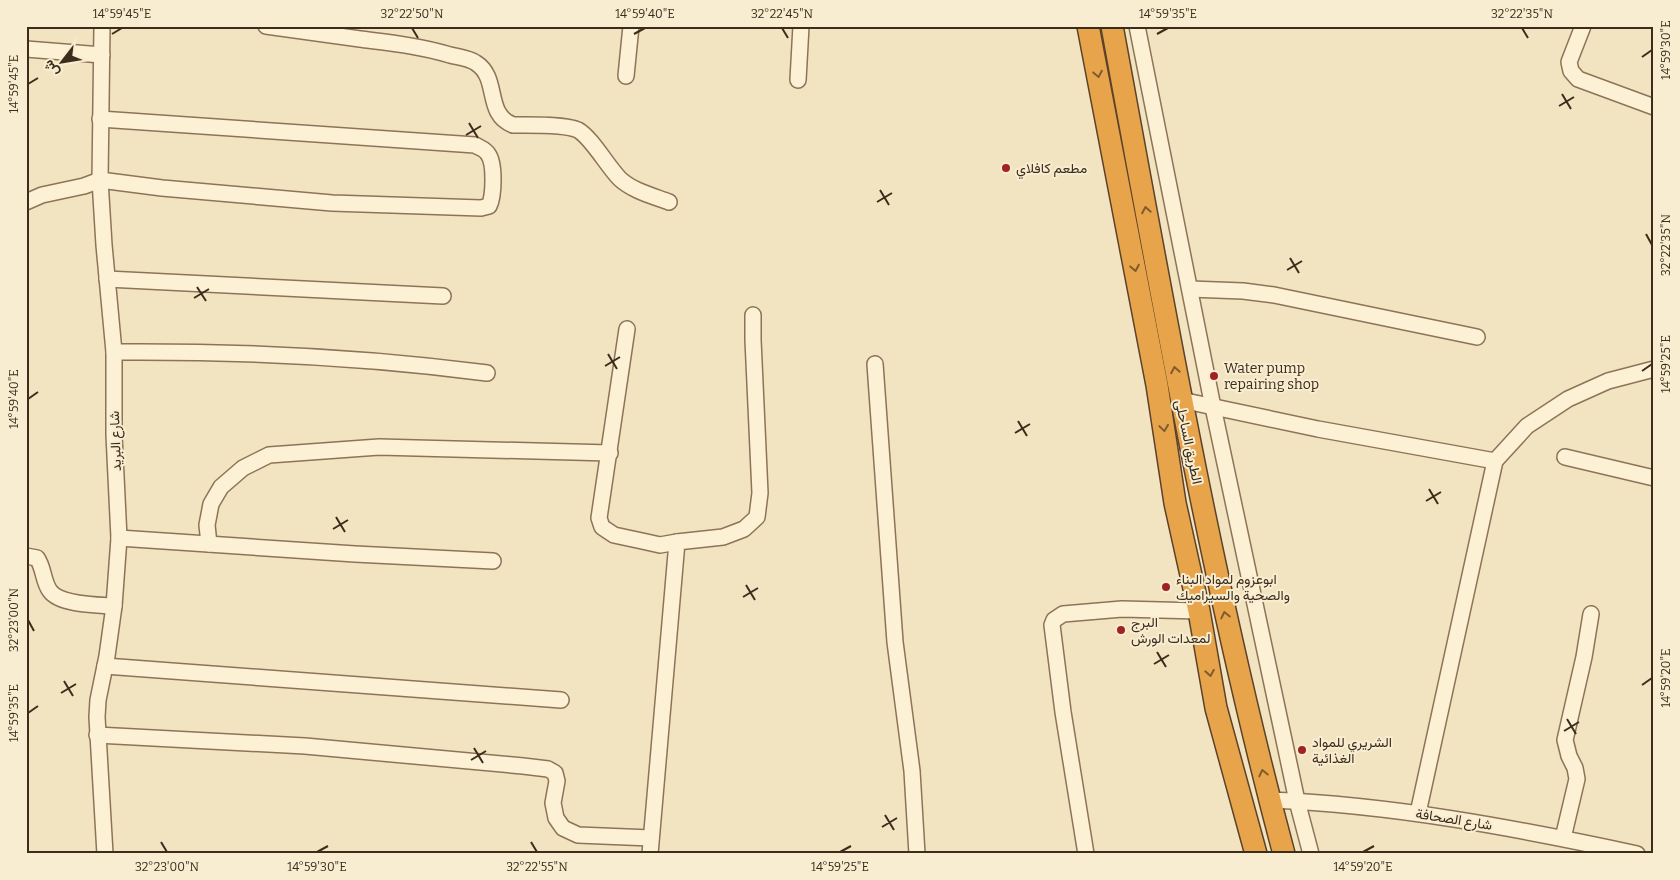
<svg xmlns="http://www.w3.org/2000/svg" width="1680" height="880" viewBox="0 0 1680 880" font-family="Bitter,Vazirmatn,serif">
	<style>
		.lines { fill: none; stroke-linecap: round; stroke-linejoin: round }
		.minor-casing { stroke: #8d7457; stroke-width: 18 }
		.highway-casing { stroke: #5a422b; stroke-width: 24 }
		.minor { stroke: #fcf0d5; stroke-width: 15 }
		.highway { stroke: #e8a44a; stroke-width: 21 }
		.oneway { stroke: #805c2e }
		.ticks { fill: none; stroke: #3b2c1c; stroke-width: 2 }
		.poi-dot { fill: #a12222; stroke: #f8edd1; stroke-width: 2 }
		.labels { text-anchor: middle; stroke-width: 4; stroke-linejoin: round; paint-order: stroke }
		.poi-label { font-size: 14px; fill: #3b2c1c; stroke: #f8edd1; text-anchor: start }
		.street-label { font-size: 14px; fill: #3b2c1c; stroke: #f8edd1 }
		.neatline { fill: none; stroke: #3b2c1c; stroke-width: 2 }
		.ticks-label { font-size: 12px; text-anchor: middle; fill: #3b2c1c }
	</style>
	<rect width="100%" height="100%" fill="#f2e4c1"/>
	<g class="lines">
		<g class="minor-casing">
			<g id="minor">
				<polyline points="102,26 100,180 104,245 114,352 114,435 119,538 114,606 107,656 98,700 97,717 105,854"/>
				<path d="M 266,26 C 297,30 329,35 360,39 C 391,43 421,46 450,55 C 458,57 469,58 476,63 C 500,78 484,114 513,125 C 527,125 566,124 578,130 C 591,137 608,167 620,179 C 633,191 653,196 669,202"/>
				<polyline points="1137,26 1213,407 1297,801 1311,854"/>
				<polyline points="1583,26 1569,62 1571,71 1578,79 1654,107"/>
				<polyline points="26,49 102,55"/>
				<polyline points="626,76 631,26"/>
				<polyline points="798,80 801,26"/>
				<path d="M 26,202 L 42,195 L 84,186 L 100,180 L 162,188 L 332,203 L 481,208 L 489,206 C 494,196 495,163 488,154 C 485,149 480,148 475,145 L 100,119"/>
				<polyline points="107,279 443,296"/>
				<polyline points="1190,289 1243,291 1274,295 1477,337"/>
				<polyline points="627,329 599,518 602,527 614,535 642,541 660,545 677,542"/>
				<path d="M 114,352 C 238,351 364,357 487,373"/>
				<polyline points="875,364 895,642 912,771 917,854"/>
				<polyline points="1181,400 1318,429 1495,461"/>
				<polyline points="1565,457 1654,478"/>
				<polyline points="119,538 355,554 493,561"/>
				<polyline points="209,544 207,525 211,504 221,487 243,468 269,455 379,447 610,453"/>
				<path d="M 26,556 L 37,558 C 44,568 43,582 50,591 C 60,605 98,605 114,606"/>
				<polyline points="105,666 561,700"/>
				<polyline points="97,735 305,746 523,766 548,769 555,773 557,781 553,803 556,818 563,828 578,835 651,838"/>
				<path d="M 1269,800 C 1394,805 1515,828 1637,854"/>
				<polyline points="1418,813 1495,461 1527,426 1568,399 1608,381 1654,369"/>
				<polyline points="1563,838 1577,779 1575,768 1569,756 1565,740 1584,657 1591,614"/>
				<polyline points="650,854 677,542 723,537 744,529 757,517 760,493 753,340 753,315"/>
				<polyline points="1086,854 1063,712 1052,625 1054,620 1063,614 1122,609 1199,611"/>
			</g>
		</g>
		<g class="highway-casing">
			<g id="highway">
				<polyline points="1088,26 1157,385 1175,503 1199,611 1216,708 1256,854"/>
				<path d="M 1112,26 C 1163,303 1211,581 1284,854"/>
			</g>
		</g>
		<use href="#minor" class="minor"/>
		<use href="#highway" class="highway"/>
	</g>
	<defs><path id="oneway-chevron" d="M-2-3.5L2.5 0L-2 3.5" fill="none" stroke-width="1.6" stroke-linecap="round" stroke-linejoin="round" transform="scale(1.25)"/></defs>
	<g class="oneway">
		<use href="#oneway-chevron" transform="translate(1098 74) rotate(79)"/>
		<use href="#oneway-chevron" transform="translate(1146 210) rotate(-100)"/>
		<use href="#oneway-chevron" transform="translate(1135 268) rotate(79)"/>
		<use href="#oneway-chevron" transform="translate(1175 370) rotate(-100)"/>
		<use href="#oneway-chevron" transform="translate(1164 428) rotate(82)"/>
		<use href="#oneway-chevron" transform="translate(1225 615) rotate(-103)"/>
		<use href="#oneway-chevron" transform="translate(1210 673) rotate(80)"/>
		<use href="#oneway-chevron" transform="translate(1263 773) rotate(-103)"/>
	</g>
	<path class="ticks" d="M 412,28 L 418,38M 782,28 L 788,38M 1522,28 L 1528,38M 112,34 L 122,28M 634,34 L 645,28M 1157,34 L 1168,28M 1642,57 L 1652,50M 28,84 L 38,78M 1562,94 L 1571,109M 1559,106 L 1574,97M 469,123 L 478,138M 466,135 L 481,126M 880,190 L 889,205M 877,202 L 892,193M 1646,234 L 1652,245M 1290,258 L 1299,273M 1287,270 L 1302,261M 197,287 L 206,301M 194,298 L 209,289M 608,354 L 617,369M 605,366 L 620,357M 1642,371 L 1652,364M 28,399 L 38,392M 1018,421 L 1027,436M 1015,433 L 1030,424M 1429,489 L 1438,504M 1426,501 L 1441,492M 336,517 L 345,532M 333,529 L 348,520M 746,585 L 755,600M 743,597 L 758,588M 28,620 L 34,631M 1157,652 L 1166,667M 1154,664 L 1169,655M 64,681 L 73,696M 1642,685 L 1652,678M 61,693 L 76,684M 28,713 L 38,706M 1567,719 L 1576,734M 1564,731 L 1579,722M 474,748 L 483,763M 471,760 L 486,751M 885,815 L 894,830M 882,827 L 897,818M 161,842 L 167,852M 531,842 L 537,852M 317,852 L 328,846M 840,852 L 851,846M 1363,852 L 1374,846"/>
	<g class="poi-dot">
		<circle cx="1006" cy="168" r="5"/>
		<circle cx="1214" cy="376" r="5"/>
		<circle cx="1166" cy="587" r="5"/>
		<circle cx="1121" cy="630" r="5"/>
		<circle cx="1302" cy="750" r="5"/>
	</g>
	<g class="labels">
		<g class="poi-label">
			<text x="1016" y="173">مطعم كافلاي</text>
			<text x="1224" y="373">Water pump<tspan x="1224" dy="16">repairing shop</tspan></text>
			<text x="1176" y="584">ابوعزوم لمواد البناء<tspan x="1176" dy="16">والصحية والسيراميك</tspan></text>
			<text x="1131" y="627">البرج<tspan x="1131" dy="16">لمعدات الورش</tspan></text>
			<text x="1312" y="747">الشريري للمواد<tspan x="1312" dy="16">الغذائية</tspan></text>
		</g>
		<g class="street-label">
			<text transform="translate(115 441) rotate(-92)" y="5">شارع البريد</text>
			<text transform="translate(1189 442) rotate(78)" y="5">الطريق الساحلى</text>
			<text transform="translate(1454 819) rotate(9)" y="5">شارع الصحافة</text>
		</g>
	</g>
	<rect width="1680" height="880" fill="none" stroke="#f8edd1" stroke-width="55"/>
	<g transform="translate(62 62) rotate(239)" stroke="#f8edd1" stroke-width="4" paint-order="stroke">
	<path d="M0-4L9 19L0 12L-9 19Z" fill="#3b2c1c"/>
	<text y="-8" font-size="14" font-weight="bold" text-anchor="middle" fill="#3b2c1c">ش</text>
	</g>
	<rect x="28" y="28" width="1624" height="824" class="neatline"/>
	<g class="ticks-label">
		<text x="122" y="18">14°59'45"E</text>
		<text x="412" y="18">32°22'50"N</text>
		<text x="645" y="18">14°59'40"E</text>
		<text x="782" y="18">32°22'45"N</text>
		<text x="1168" y="18">14°59'35"E</text>
		<text x="1522" y="18">32°22'35"N</text>
		<text transform="translate(1666 50) rotate(-90)" y="4">14°59'30"E</text>
		<text transform="translate(14 84) rotate(-90)" y="4">14°59'45"E</text>
		<text transform="translate(1666 245) rotate(-90)" y="4">32°22'35"N</text>
		<text transform="translate(1666 364) rotate(-90)" y="4">14°59'25"E</text>
		<text transform="translate(14 399) rotate(-90)" y="4">14°59'40"E</text>
		<text transform="translate(14 620) rotate(-90)" y="4">32°23'00"N</text>
		<text transform="translate(1666 678) rotate(-90)" y="4">14°59'20"E</text>
		<text transform="translate(14 713) rotate(-90)" y="4">14°59'35"E</text>
		<text x="167" y="871">32°23'00"N</text>
		<text x="317" y="871">14°59'30"E</text>
		<text x="537" y="871">32°22'55"N</text>
		<text x="840" y="871">14°59'25"E</text>
		<text x="1363" y="871">14°59'20"E</text>
	</g>
</svg>
